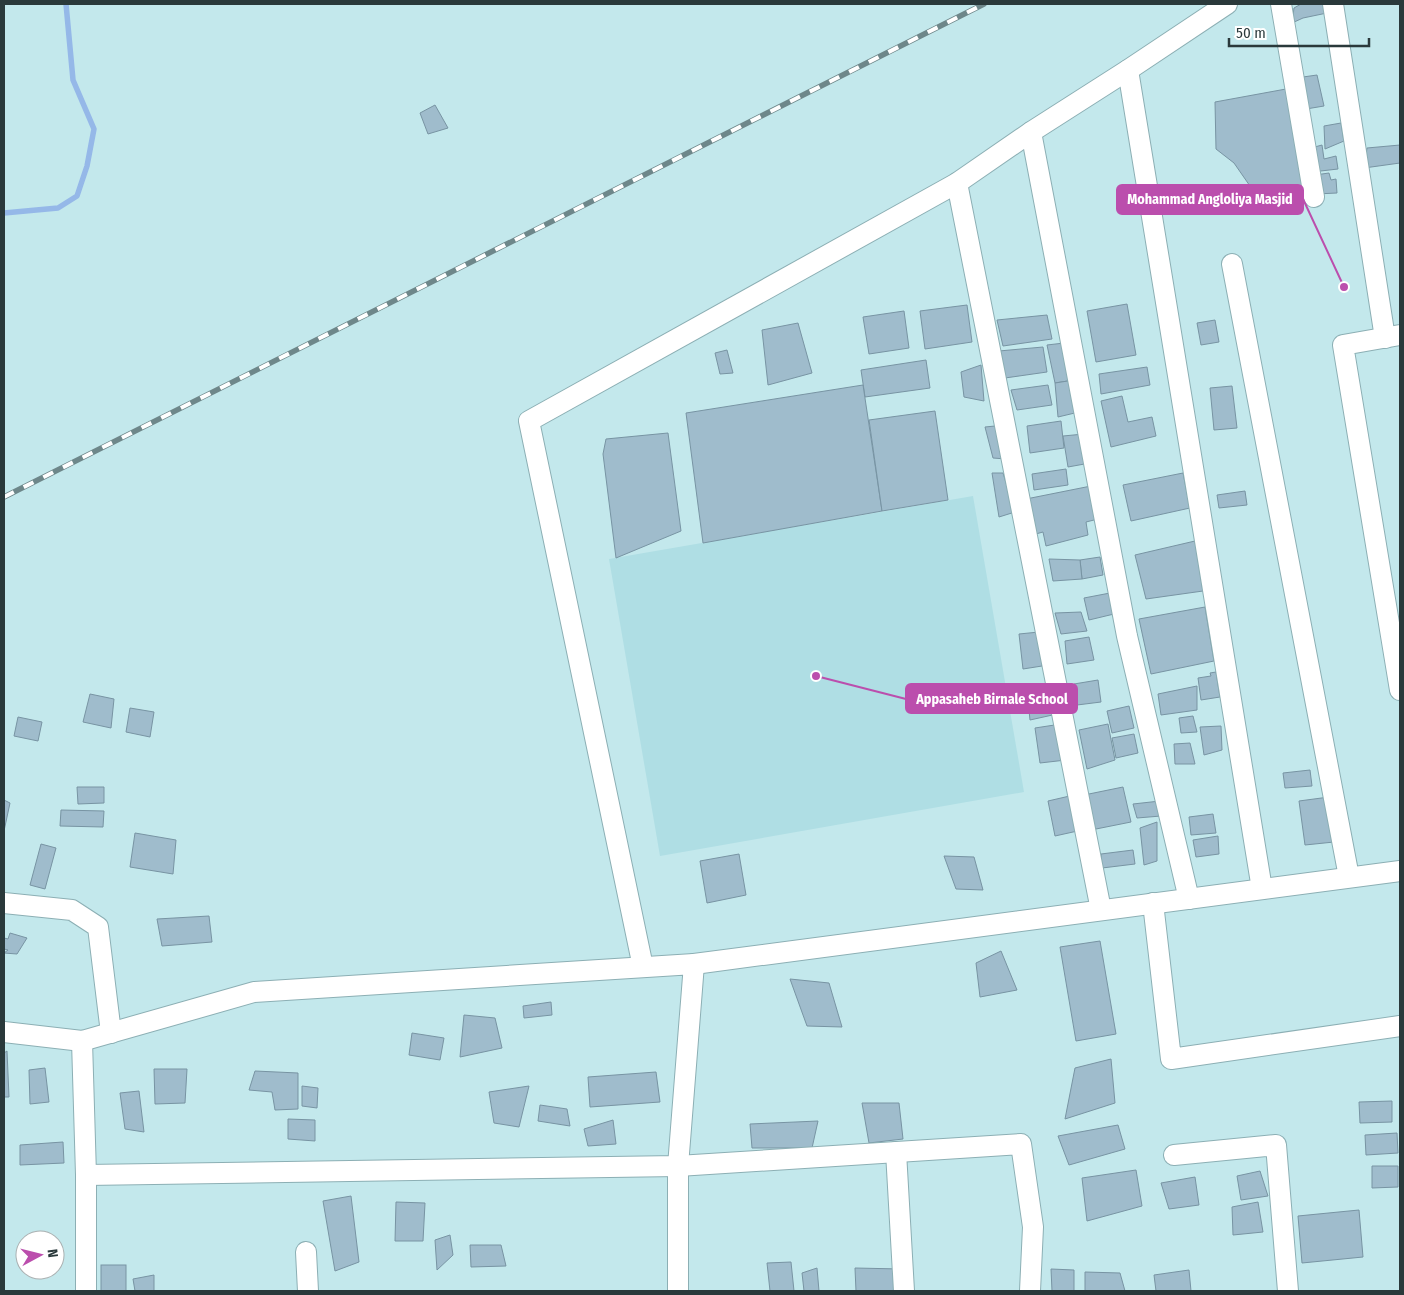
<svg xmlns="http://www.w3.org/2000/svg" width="1404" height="1295" viewBox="0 0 1404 1295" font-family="'Fira Sans Condensed',sans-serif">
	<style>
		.built { fill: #afdee4 }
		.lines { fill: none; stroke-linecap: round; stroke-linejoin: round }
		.stream { stroke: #95b8e8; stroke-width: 5.5 }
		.building { fill: #9fbccc; stroke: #7894a3 }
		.minor-casing { stroke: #8cafb4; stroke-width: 22 }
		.minor { stroke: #fff; stroke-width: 20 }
		.rail-casing { stroke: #6e878a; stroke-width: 5.5 }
		.rail { stroke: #fff; stroke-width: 4; stroke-dasharray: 11; stroke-linecap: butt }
		.leader { fill: none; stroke: #bb4ead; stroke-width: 2 }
		.callout-dot { fill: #bb4ead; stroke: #fff; stroke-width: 2 }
		.callout { fill: #bb4ead; stroke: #bb4ead; stroke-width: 2 }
		.callout-label { font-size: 14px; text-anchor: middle; font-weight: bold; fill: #fff }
	</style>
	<rect width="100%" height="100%" fill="#c3e8ec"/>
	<polygon class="built" points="973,496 1024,792 660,856 609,559"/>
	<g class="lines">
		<polyline class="stream" points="4,213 58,208 77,196 87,166 94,129 73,80 66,4"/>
	</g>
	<g class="building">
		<polygon points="1301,4 1325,4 1327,13 1303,18 1292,23 1294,8"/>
		<polygon points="1317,75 1324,106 1306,109 1303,77"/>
		<polygon points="1286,89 1307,192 1259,199 1234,163 1216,149 1215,102"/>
		<polygon points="435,105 448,128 428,134 420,113"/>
		<polygon points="1341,123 1344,141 1325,149 1324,126"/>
		<polygon points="1322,145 1324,159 1336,156 1338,169 1312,172 1311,148"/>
		<polygon points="1400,145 1400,163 1364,168 1367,148"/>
		<polygon points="1329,173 1331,180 1336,179 1337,193 1316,194 1315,175"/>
		<polygon points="1127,304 1136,355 1096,362 1087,311"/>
		<polygon points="967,305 972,342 925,349 920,311"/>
		<polygon points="904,311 909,348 869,354 863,317"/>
		<polygon points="1047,315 1052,339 1003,346 997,320"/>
		<polygon points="1215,320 1219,342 1201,345 1197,323"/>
		<polygon points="798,323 812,373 768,385 762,330"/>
		<polygon points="1064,343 1074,380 1055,383 1047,345"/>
		<polygon points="1043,347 1047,372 1005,378 999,351"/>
		<polygon points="727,350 733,373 720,374 715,353"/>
		<polygon points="926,360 930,388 865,397 861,370"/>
		<polygon points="981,365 984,401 964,397 961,372"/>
		<polygon points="1147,367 1150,385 1101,394 1099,374"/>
		<polygon points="1074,380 1079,412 1058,417 1055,383"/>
		<polygon points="863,385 882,511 703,543 686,413"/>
		<polygon points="1048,385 1052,405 1017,410 1011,390"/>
		<polygon points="1232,386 1237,428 1214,430 1210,388"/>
		<polygon points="1122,396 1128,422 1152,417 1156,436 1111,447 1101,401"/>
		<polygon points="935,411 948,500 882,511 869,420"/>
		<polygon points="1061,421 1064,448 1030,453 1027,426"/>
		<polygon points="995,426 1006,459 993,458 985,427"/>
		<polygon points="668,433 681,531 616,558 603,454 606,439"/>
		<polygon points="1084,434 1090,463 1068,467 1063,436"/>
		<polygon points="1066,469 1068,485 1034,490 1032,474"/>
		<polygon points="992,473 1003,473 1015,512 999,517"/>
		<polygon points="1183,473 1190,508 1131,521 1123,485"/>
		<polygon points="1091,486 1098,519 1086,522 1088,535 1046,546 1043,532 1032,535 1026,499"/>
		<polygon points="1245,491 1247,505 1219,508 1217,495"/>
		<polygon points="1195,541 1203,591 1146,599 1135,555"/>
		<polygon points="1100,557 1103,575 1082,579 1080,560"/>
		<polygon points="1049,559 1080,560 1082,579 1053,581"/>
		<polygon points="1110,593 1114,614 1089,620 1084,598"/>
		<polygon points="1205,607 1214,661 1151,674 1139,619"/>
		<polygon points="1081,612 1087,631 1061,634 1055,613"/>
		<polygon points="1039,632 1042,666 1023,669 1019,634"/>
		<polygon points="1089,637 1094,660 1067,664 1065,641"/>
		<polygon points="1216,672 1220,697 1201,700 1198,678 1211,676 1210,673"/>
		<polygon points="1098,680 1101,702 1077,705 1074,684"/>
		<polygon points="1197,686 1197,710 1161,715 1158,694"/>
		<polygon points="1050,687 1057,714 1030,720 1027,691"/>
		<polygon points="90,694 114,699 111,728 83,722"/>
		<polygon points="1129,706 1134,728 1112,733 1107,711"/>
		<polygon points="130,708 154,712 150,737 126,732"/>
		<polygon points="1193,716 1197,732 1181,733 1179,718"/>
		<polygon points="18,717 42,722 38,741 14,736"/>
		<polygon points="1061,724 1066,760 1040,763 1035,728"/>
		<polygon points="1108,724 1115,760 1087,769 1079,730"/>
		<polygon points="1221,726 1222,750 1204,755 1200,727"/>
		<polygon points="1134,734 1138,753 1116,758 1112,738"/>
		<polygon points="1190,743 1195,764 1175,764 1174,744"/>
		<polygon points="1310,770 1312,786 1285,788 1283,773"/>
		<polygon points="77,787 104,787 104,803 78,804"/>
		<polygon points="1123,787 1131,822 1091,830 1084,795"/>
		<polygon points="1074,795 1082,830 1055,836 1048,801"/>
		<polygon points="1329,797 1334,842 1305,845 1299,801"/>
		<polygon points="4,800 10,803 4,831"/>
		<polygon points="1160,801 1161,816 1137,818 1133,804"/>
		<polygon points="61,810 104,811 103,827 60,826"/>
		<polygon points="1213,814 1216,833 1191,835 1189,817"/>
		<polygon points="1157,822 1157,861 1144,865 1140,828"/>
		<polygon points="135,833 176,840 173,874 130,867"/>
		<polygon points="1218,836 1219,854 1196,857 1193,840"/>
		<polygon points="41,844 56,848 45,889 30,885"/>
		<polygon points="1133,850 1135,864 1102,868 1101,854"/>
		<polygon points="739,854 746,895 707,903 700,861"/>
		<polygon points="944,856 974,857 983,890 956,889"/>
		<polygon points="209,916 212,942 162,946 157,919"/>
		<polygon points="10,933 27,938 17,954 4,953 8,950 4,949 4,938 8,939"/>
		<polygon points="1100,941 1116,1034 1076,1041 1060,947"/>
		<polygon points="1001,951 1017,990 980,997 976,963"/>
		<polygon points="790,979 829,983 842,1027 807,1026"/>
		<polygon points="551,1002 552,1015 524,1018 523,1006"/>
		<polygon points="464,1015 495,1018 502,1048 460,1057"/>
		<polygon points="412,1033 444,1038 440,1060 409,1055"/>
		<polygon points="7,1051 9,1097 4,1097 4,1053"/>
		<polygon points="1111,1059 1115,1103 1065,1119 1075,1068"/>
		<polygon points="45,1068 49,1102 30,1104 29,1070"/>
		<polygon points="154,1069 187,1069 185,1103 155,1104"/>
		<polygon points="255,1071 298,1073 298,1109 275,1110 272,1092 249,1090"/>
		<polygon points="656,1072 660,1102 590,1107 588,1077"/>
		<polygon points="302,1086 318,1088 317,1108 302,1106"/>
		<polygon points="529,1086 519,1127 494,1123 489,1092"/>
		<polygon points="139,1091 144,1132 125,1129 120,1093"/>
		<polygon points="1392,1101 1392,1122 1360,1123 1359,1102"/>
		<polygon points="862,1103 899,1103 903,1139 869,1143"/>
		<polygon points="540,1105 567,1109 570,1126 538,1121"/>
		<polygon points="288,1119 315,1120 315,1141 288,1139"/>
		<polygon points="613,1120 616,1144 588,1146 584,1129"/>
		<polygon points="818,1121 812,1148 752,1148 750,1124"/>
		<polygon points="1118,1125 1125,1149 1069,1165 1058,1136"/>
		<polygon points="1397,1133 1398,1153 1366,1155 1365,1135"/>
		<polygon points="63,1142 64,1163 20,1165 20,1145"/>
		<polygon points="1372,1166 1398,1166 1398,1187 1372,1188"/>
		<polygon points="1136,1170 1142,1206 1087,1221 1082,1178"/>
		<polygon points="1260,1171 1268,1196 1241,1200 1237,1176"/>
		<polygon points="1195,1177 1199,1205 1169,1209 1161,1183"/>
		<polygon points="351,1196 359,1262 335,1271 323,1201"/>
		<polygon points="396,1202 425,1203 423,1241 395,1241"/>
		<polygon points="1258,1202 1263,1232 1233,1235 1232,1207"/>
		<polygon points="1359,1210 1363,1257 1302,1263 1298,1216"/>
		<polygon points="450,1235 453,1255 437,1270 435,1240"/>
		<polygon points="470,1245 501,1245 506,1266 471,1267"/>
		<polygon points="791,1262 794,1291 770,1291 767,1263"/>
		<rect x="101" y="1265" width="25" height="26"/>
		<polygon points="817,1268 819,1291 804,1291 802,1273"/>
		<polygon points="855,1268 901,1269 903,1291 856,1291"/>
		<polygon points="1051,1269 1074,1270 1074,1291 1052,1291"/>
		<polygon points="1189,1270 1191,1291 1156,1291 1154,1275"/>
		<polygon points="1085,1272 1120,1273 1125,1291 1085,1291"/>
		<polygon points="154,1275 154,1291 135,1291 133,1279"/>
	</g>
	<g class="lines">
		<g class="minor-casing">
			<g id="minor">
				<polyline points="1281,4 1314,197"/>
				<polyline points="1333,4 1385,338"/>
				<polyline points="1128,70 1262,889"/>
				<polyline points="1031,132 1127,636 1189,899"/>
				<polyline points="957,183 1101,910"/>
				<polyline points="1232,264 1349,877"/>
				<polyline points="1400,335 1343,345 1400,690"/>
				<polyline points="4,903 72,910 98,927 111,1033"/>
				<polyline points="1153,903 1171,1059 1400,1026"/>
				<polyline points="694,964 1400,871"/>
				<polyline points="643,967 529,421 957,183 1031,132 1128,70 1227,4"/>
				<polyline points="4,1032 82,1041 254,992 694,964 678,1166 678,1291"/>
				<polyline points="82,1041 86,1175 86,1291"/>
				<polyline points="896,1152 904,1291"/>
				<polyline points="1174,1155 1276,1145 1288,1291"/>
				<polyline points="86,1175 678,1166 1021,1144 1033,1227 1030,1291"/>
				<polyline points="306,1252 308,1291"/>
			</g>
		</g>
		<use href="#minor" class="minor"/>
		<g class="rail-casing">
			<polyline id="rail" points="4,497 984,4"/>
		</g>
		<use href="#rail" class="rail"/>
	</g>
	<path class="leader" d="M1344 287L1303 199M816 676L906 699"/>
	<g class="callout-dot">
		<circle cx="1344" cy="287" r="5"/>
		<circle cx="816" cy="676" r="5"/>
	</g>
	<g class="callout">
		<rect x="1117" y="185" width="186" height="29" rx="5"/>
		<rect x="906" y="684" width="171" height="29" rx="5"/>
	</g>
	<g class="callout-label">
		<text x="1210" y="204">Mohammad Angloliya Masjid</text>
		<text x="992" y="704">Appasaheb Birnale School</text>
	</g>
	<rect width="1404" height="1295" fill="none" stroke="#2a393b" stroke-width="10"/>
	<g transform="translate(40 1255) rotate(83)"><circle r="24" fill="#ffffff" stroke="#aab0b1"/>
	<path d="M0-4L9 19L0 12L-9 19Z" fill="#bb4ead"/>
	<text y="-8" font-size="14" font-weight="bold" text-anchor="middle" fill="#2a393b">N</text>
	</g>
	<path d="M1229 38v8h140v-8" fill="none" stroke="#2a393b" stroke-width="2.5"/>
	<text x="1236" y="38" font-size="15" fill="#2a393b" stroke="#ffffff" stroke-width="4" paint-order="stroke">50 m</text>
</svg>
